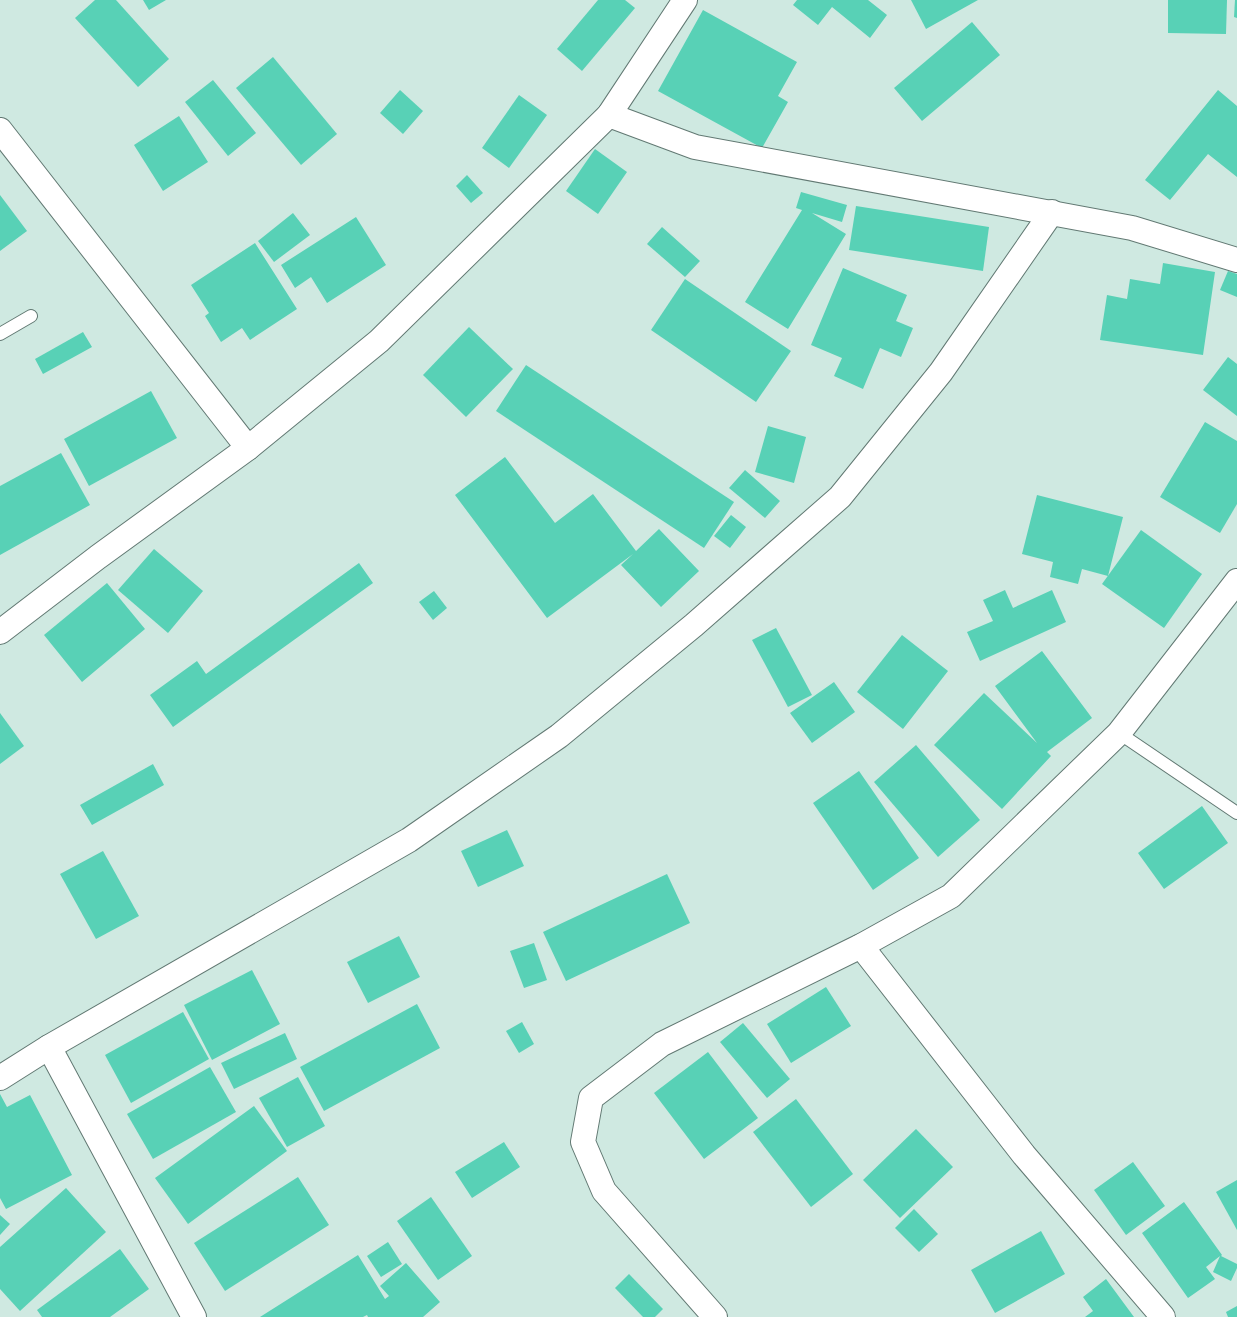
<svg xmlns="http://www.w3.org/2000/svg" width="1237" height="1317" viewBox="0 0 1237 1317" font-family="Quicksand,sans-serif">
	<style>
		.building { fill: #58d1b6 }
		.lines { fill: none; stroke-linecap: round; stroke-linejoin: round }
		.lane-casing { stroke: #627973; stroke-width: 14 }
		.street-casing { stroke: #627973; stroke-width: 26 }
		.lane { stroke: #fff; stroke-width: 12 }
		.street { stroke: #fff; stroke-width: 24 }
	</style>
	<rect width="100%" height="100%" fill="#cfe9e1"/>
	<g class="building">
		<polygon points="95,0 116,0 169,59 138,87 75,18"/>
		<polygon points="143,0 166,0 149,10"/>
		<polygon points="598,0 625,0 635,8 582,71 557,49"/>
		<polygon points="797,0 868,0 887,15 870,38 832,7 818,25 793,5"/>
		<polygon points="911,0 978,0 926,29"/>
		<polygon points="1168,0 1227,0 1226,34 1168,33"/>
		<polygon points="1235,0 1237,0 1237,18 1234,17"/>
		<polygon points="703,10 797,62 778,96 788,102 762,148 658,91"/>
		<polygon points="972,22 1000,55 922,121 894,88"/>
		<polygon points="273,57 337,134 301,165 236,88"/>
		<polygon points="213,80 256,133 228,156 185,102"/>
		<polygon points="400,90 423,111 403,134 380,113"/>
		<polygon points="1218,90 1237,106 1237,177 1208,154 1170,200 1145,180"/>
		<polygon points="519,95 547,115 509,168 482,148"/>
		<polygon points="179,116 208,162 163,191 134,145"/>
		<polygon points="595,149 627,172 598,214 566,191"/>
		<polygon points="467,175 483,193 471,203 456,186"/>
		<polygon points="801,192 847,205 842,222 812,213 846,234 788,329 745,302 802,210 796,208"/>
		<polygon points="0,195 27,231 0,251"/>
		<polygon points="856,206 989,227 983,271 849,250"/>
		<polygon points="293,213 310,235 274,262 258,241"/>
		<polygon points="356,217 386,265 327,303 311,277 295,288 281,265"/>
		<polygon points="662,227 700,261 685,277 647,244"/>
		<polygon points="255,243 297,309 250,340 242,328 221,342 205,316 209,313 191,285"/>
		<polygon points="1163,263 1215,272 1203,355 1100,340 1107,295 1127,299 1130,279 1160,284"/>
		<polygon points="843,268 907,295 896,321 913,328 901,357 880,348 863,389 834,376 842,358 811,345"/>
		<polygon points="1228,271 1237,274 1237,297 1220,290"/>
		<polygon points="685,279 791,351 756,402 651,330"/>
		<polygon points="469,327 513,369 466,417 423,375"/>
		<polygon points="83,332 92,347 43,374 35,359"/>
		<polygon points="1228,357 1237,364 1237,416 1203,390"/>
		<polygon points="526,365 734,502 704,548 496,411"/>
		<polygon points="151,391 177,438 89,486 64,439"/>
		<polygon points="1205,422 1237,441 1237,504 1220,533 1160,497"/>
		<polygon points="768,426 806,437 794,483 755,472"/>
		<polygon points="61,453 90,505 0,555 0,486"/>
		<polygon points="505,457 555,523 593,494 636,551 659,529 699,571 661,607 621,565 633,554 547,618 455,495"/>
		<polygon points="745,470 780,501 765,518 729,488"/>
		<polygon points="1037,495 1123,517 1108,576 1082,569 1078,584 1050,577 1053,562 1022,554"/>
		<polygon points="731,515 746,527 730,548 714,536"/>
		<polygon points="1141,530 1202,574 1164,628 1102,584"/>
		<polygon points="154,549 203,591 168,633 118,590"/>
		<polygon points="359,563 373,583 173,727 150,695 197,661 206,674"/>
		<polygon points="107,583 145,629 82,682 44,635"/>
		<polygon points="1005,590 1013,608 1052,590 1066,622 980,661 967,632 993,621 983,600"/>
		<polygon points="434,591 447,608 433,620 419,602"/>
		<polygon points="776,628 812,695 788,707 752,640"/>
		<polygon points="902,635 948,671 903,729 857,692"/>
		<polygon points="1042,651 1092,718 1047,752 1051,756 1002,809 934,745 984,693 1037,743 995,686"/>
		<polygon points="834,682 855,712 812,743 790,713"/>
		<polygon points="0,713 24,746 0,764"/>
		<polygon points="916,745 980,820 938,857 874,782"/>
		<polygon points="153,764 164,785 92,825 80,805"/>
		<polygon points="859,771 919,858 873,890 813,803"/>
		<polygon points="1202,806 1228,843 1164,889 1138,853"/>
		<polygon points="507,830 524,866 478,887 461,851"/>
		<polygon points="103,851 139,916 96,939 60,874"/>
		<polygon points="667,874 690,923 566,981 543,932"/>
		<polygon points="399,936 420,977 368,1003 347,962"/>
		<polygon points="534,943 547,980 524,988 510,951"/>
		<polygon points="252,970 280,1024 212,1060 184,1005"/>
		<polygon points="826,987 851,1026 791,1063 767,1024"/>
		<polygon points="417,1004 440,1048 324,1111 300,1067"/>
		<polygon points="183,1012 209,1059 131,1103 105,1055"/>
		<polygon points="522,1022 534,1044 519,1053 506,1031"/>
		<polygon points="743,1023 790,1079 767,1098 720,1042"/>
		<polygon points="285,1033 297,1059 234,1089 221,1063"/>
		<polygon points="708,1052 758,1118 704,1159 654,1093"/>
		<polygon points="210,1067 236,1112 153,1159 127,1114"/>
		<polygon points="298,1077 325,1126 287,1147 259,1098"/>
		<polygon points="0,1094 7,1107 30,1095 72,1175 6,1209 0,1198"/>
		<polygon points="796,1099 853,1174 811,1207 753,1132"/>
		<polygon points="254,1106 287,1151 188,1224 155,1178"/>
		<polygon points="916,1129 953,1167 900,1218 863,1180"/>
		<polygon points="504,1142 520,1167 472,1198 455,1172"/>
		<polygon points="1133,1162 1165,1206 1126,1235 1094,1190"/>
		<polygon points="298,1177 329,1225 225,1291 194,1243"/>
		<polygon points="1237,1180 1237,1230 1216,1192"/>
		<polygon points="66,1188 106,1232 20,1311 0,1289 0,1247"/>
		<polygon points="431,1197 472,1256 438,1280 397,1221"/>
		<polygon points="1184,1202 1222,1255 1221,1256 1237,1264 1237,1268 1231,1281 1213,1272 1220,1256 1206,1267 1215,1279 1188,1298 1142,1233"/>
		<polygon points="914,1209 938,1234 919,1252 895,1228"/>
		<polygon points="0,1215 10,1224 0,1235"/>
		<polygon points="1041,1231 1065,1274 995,1313 971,1270"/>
		<polygon points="388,1242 402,1264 381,1277 367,1256"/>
		<polygon points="120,1249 149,1289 110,1317 42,1317 37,1310"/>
		<polygon points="358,1255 385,1299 389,1296 380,1286 406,1263 440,1302 423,1317 368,1317 367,1315 363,1317 260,1317"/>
		<polygon points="629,1274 663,1309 655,1317 643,1317 615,1288"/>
		<polygon points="1106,1279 1134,1317 1085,1317 1093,1311 1083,1297"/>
		<polygon points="1237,1306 1237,1317 1228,1317 1226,1312"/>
	</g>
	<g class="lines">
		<g class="lane-casing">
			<g id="lane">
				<polyline points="0,334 31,316"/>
				<polyline points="1119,733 1237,813"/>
			</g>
		</g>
		<g class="street-casing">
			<g id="street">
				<polyline points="609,115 695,147 1132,228 1237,260"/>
				<polyline points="0,130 248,448"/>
				<polyline points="0,632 98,557 248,448 379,341 609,115 685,0"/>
				<polyline points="861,946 1024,1155 1163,1317"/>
				<polyline points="49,1047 194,1317"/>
				<polyline points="0,1078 49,1047 409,840 559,736 694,625 840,497 941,372 1052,212"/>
				<polyline points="715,1317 604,1191 583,1142 591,1098 662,1044 861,946 951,896 1119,733 1237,581"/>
			</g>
		</g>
		<use href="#lane" class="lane"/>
		<use href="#street" class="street"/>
	</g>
</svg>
